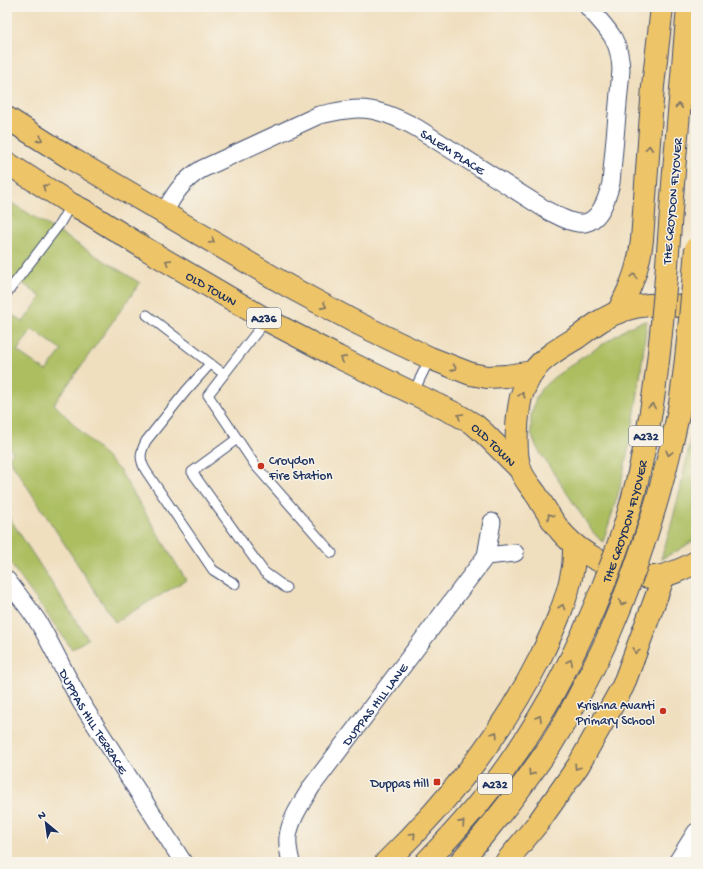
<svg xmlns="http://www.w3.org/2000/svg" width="703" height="869" viewBox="0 0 703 869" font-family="'Gochi Hand',sans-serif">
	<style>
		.green { fill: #acbe61; stroke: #647660; fill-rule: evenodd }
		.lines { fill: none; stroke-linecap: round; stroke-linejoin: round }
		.lane-casing { stroke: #3b496d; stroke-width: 11 }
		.street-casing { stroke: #3b496d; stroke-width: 19 }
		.primary-casing { stroke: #3b496d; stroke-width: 24 }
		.highway-casing { stroke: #3b496d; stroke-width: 24 }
		.lane { stroke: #fff; stroke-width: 9 }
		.street { stroke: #fff; stroke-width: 17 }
		.primary { stroke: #eec469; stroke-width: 22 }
		.highway { stroke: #eec469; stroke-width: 22 }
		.highway-bridge-casing { stroke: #3b496d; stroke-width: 24; stroke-linecap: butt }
		.highway-bridge { stroke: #eec469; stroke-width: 22 }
		.oneway { stroke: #7a7263 }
		.poi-dot { fill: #c8321e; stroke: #f7f3e8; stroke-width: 1.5 }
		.labels { text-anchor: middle; stroke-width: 3; stroke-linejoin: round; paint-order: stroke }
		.shield { fill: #f7f3e8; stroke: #5d6a87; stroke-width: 1 }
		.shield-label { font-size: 12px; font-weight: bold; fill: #1b2f5e }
		.street-label { font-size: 13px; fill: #1b2f5e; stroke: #f7f3e8 }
		.poi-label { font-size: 13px; fill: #1b2f5e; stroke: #f7f3e8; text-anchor: end }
	</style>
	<rect width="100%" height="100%" fill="#f7f3e8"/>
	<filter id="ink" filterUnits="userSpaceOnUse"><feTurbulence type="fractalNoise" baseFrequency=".025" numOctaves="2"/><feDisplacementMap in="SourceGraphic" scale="8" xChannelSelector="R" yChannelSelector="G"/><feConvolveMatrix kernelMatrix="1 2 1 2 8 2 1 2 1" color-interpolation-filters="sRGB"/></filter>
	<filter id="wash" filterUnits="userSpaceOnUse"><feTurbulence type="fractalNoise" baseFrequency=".012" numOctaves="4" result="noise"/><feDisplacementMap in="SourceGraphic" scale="16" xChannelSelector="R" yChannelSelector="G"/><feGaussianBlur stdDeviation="0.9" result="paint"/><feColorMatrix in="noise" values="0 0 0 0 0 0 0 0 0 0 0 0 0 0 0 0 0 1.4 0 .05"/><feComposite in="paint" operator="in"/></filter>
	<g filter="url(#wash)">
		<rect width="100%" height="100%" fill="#f0dfbf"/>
		<g class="green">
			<path d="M 7,200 L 140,283 L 54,404 L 120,471 L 186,580 L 115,622 L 8,457 L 13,453 L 7,444 L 7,311 L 23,322 L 41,297 L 17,279 L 7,293 ZM 32,329 L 62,350 L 46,371 L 17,351 Z"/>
			<path d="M 647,320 C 641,375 634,429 621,483 C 616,503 609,523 603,542 L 600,540 L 592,531 L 537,448 L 531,433 L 531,415 L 536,398 L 541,389 L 553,378 L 577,361 L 629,327 Z"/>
			<path d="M 696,404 L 696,539 L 679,550 L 661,559 C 677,508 689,456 696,404 Z"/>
			<polygon points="7,514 88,639 72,649 7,559"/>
		</g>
	</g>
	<g filter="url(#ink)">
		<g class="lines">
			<g class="lane-casing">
				<g id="lane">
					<polyline points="7,293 55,230 59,225 71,204"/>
					<polyline points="147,315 224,374"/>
					<polyline points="267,320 256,333 208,395 255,465 332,553"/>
					<path d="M 210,364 L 186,391 L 146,441 C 140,453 139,459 146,471 L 213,570 L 235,584"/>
					<polyline points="413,393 430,358"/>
					<polyline points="237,439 192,472 264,572 286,588"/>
				</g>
			</g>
			<g class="street-casing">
				<g id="street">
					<path id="s1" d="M 164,213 C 174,194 183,180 202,169 L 319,115 C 331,113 345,109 359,109 C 379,109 399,118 417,128 L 548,211 C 557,215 567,222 578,223 C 599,226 607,199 611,183 L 621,70 C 620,38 607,29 588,7"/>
					<polyline points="486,556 492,522"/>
					<path id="s2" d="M 7,580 C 18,595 30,609 40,625 C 55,651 67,678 82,704 L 183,862"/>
					<path id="s3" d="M 291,862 C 289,854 287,846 288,837 C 290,819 303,801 312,786 L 486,556 L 515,553"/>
					<polyline points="677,862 696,832"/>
				</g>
			</g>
			<g class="primary-casing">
				<g id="primary">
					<polyline points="7,118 72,159 288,286 353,321 392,340 430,358 471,374 487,377 506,376 533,372"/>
					<path id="s4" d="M 7,163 L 71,204 L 83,210 L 146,249 L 267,320 L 338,357 L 458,415 L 475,425 L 485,434 L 520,469"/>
					<path d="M 696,308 C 662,303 634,301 602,320 C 594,325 586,331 578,337 C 562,347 543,357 533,372 C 528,379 524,388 521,397 C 517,415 514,451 520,468 C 522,477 531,487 536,494 C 545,508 553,524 565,536 C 581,553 607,567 630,572 C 637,574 646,578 654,577 C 669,576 683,569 696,562"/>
				</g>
			</g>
			<g class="highway-casing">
				<g id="highway">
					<polyline points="675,159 688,7"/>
					<path d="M 618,312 C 626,296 634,280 638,262 C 640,255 641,248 642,240 L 653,86 L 662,7"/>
					<path d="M 386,862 C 448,802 501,736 540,658 C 554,629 568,599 573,567 C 574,560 574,553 574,546"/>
					<path d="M 426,862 C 458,829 489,794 514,756 C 528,737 539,717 551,697"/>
					<path d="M 460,862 C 493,825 523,786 551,745 C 559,732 567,718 574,705"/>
					<polyline points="506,862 538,823 578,766 623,686 664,576"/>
				</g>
			</g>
			<use href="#lane" class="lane"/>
			<use href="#street" class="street"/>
			<use href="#primary" class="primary"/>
			<use href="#highway" class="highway"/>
			<g class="highway-bridge-casing">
				<g id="highway-bridge">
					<path id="s5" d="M 551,697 C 582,640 608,580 627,518 C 662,402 665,279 675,159"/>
					<path d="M 574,705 C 586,682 598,660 608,637 C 632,582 651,525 666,467 C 672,442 679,416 682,390 C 689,343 692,295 696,248"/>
				</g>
			</g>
			<use href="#highway-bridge" class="highway-bridge"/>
		</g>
		<defs><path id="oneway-chevron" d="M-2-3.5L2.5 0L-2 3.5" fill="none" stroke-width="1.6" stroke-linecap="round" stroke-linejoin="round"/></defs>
		<g class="oneway">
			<use href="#oneway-chevron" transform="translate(679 106) rotate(-85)"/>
			<use href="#oneway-chevron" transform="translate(40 139) rotate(32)"/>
			<use href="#oneway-chevron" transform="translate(649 148) rotate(-86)"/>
			<use href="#oneway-chevron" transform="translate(45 187) rotate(-147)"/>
			<use href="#oneway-chevron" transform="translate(212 241) rotate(31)"/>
			<use href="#oneway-chevron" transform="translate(168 262) rotate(-150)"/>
			<use href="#oneway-chevron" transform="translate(634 276) rotate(-72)"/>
			<use href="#oneway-chevron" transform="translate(324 306) rotate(28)"/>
			<use href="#oneway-chevron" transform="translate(343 359) rotate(-154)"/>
			<use href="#oneway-chevron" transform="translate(454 368) rotate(21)"/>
			<use href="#oneway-chevron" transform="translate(522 395) rotate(-74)"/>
			<use href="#oneway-chevron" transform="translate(652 406) rotate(-82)"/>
			<use href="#oneway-chevron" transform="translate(460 416) rotate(-149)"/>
			<use href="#oneway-chevron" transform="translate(669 453) rotate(104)"/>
			<use href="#oneway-chevron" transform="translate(550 516) rotate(-123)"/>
			<use href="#oneway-chevron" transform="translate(622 603) rotate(112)"/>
			<use href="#oneway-chevron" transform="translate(562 607) rotate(-71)"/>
			<use href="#oneway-chevron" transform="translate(636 651) rotate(111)"/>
			<use href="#oneway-chevron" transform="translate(570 662) rotate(-64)"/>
			<use href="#oneway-chevron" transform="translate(539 718) rotate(-60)"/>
			<use href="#oneway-chevron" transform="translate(495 734) rotate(-57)"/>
			<use href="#oneway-chevron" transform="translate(577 767) rotate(123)"/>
			<use href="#oneway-chevron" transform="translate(531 773) rotate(125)"/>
			<use href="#oneway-chevron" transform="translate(462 823) rotate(-48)"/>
			<use href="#oneway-chevron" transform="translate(413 835) rotate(-46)"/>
		</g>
	</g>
	<g class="poi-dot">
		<circle cx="261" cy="466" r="4"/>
		<circle cx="663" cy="711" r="4"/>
		<rect x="433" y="778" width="8" height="8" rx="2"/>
	</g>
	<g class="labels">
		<g class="shield">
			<rect x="247" y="308" width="34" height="20" rx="3"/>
			<rect x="629" y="426" width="34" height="20" rx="3"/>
			<rect x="478" y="774" width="34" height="20" rx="3"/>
		</g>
		<g class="shield-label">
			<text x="264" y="322">A236</text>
			<text x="646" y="440">A232</text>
			<text x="495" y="788">A232</text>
		</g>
		<g class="street-label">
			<text dy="5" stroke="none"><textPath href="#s1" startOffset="333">SALEM PLACE</textPath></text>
			<text transform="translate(671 201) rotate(-85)" y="5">THE CROYDON FLYOVER</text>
			<text dy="5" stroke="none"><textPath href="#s4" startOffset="240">OLD TOWN</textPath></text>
			<text dy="5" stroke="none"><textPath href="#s4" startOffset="564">OLD TOWN</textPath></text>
			<text dy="5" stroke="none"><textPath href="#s5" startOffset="191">THE CROYDON FLYOVER</textPath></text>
			<text dy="5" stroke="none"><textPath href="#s3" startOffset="185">DUPPAS HILL LANE</textPath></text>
			<text dy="5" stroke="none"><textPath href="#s2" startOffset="166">DUPPAS HILL TERRACE</textPath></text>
		</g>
		<g class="poi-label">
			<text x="269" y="464" text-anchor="start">Croydon<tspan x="269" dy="15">Fire Station</tspan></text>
			<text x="655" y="709">Krishna Avanti<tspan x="655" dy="15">Primary School</tspan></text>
			<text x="429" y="787">Duppas Hill</text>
		</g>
	</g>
	<rect width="703" height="869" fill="none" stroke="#f7f3e8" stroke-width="24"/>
	<g transform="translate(46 823) rotate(331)" stroke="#f7f3e8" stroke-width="3" paint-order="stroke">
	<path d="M0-3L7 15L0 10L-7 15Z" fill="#1b2f5e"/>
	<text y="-6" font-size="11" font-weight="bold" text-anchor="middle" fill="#1b2f5e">N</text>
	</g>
</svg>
